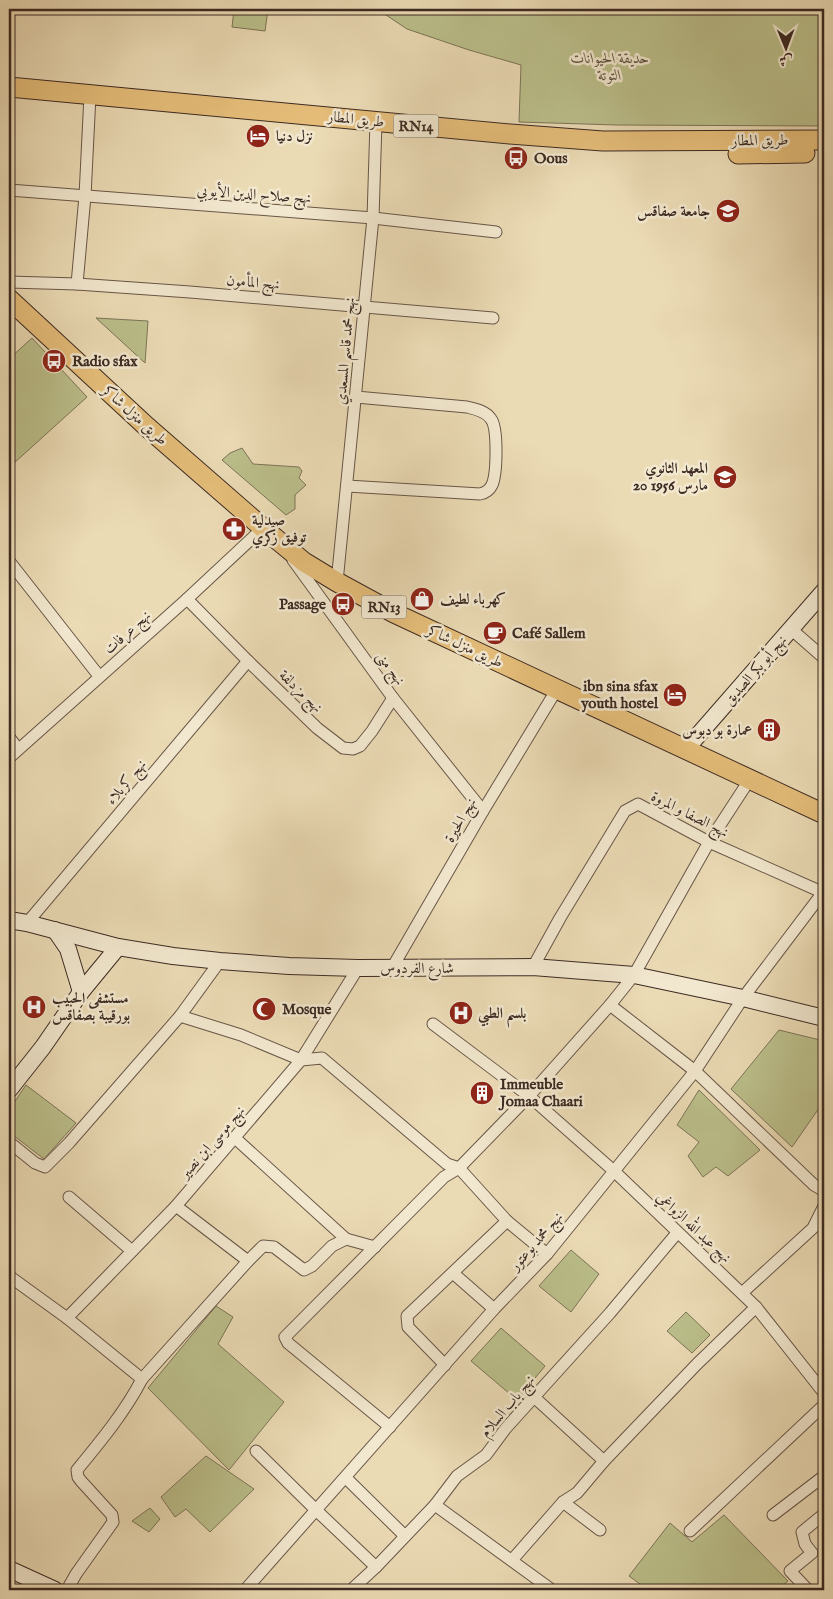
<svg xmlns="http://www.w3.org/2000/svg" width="833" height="1599" viewBox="0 0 833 1599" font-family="'IM FELL English',Amiri,serif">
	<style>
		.green { fill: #bbbf8b; stroke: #7c7457 }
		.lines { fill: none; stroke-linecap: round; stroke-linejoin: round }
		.street-casing { stroke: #685648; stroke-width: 13 }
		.secondary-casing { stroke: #3c2a23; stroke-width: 18 }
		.primary-casing { stroke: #3c2a23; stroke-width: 21 }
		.street { stroke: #f2e8cf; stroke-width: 11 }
		.secondary { stroke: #f2e8cf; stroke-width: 16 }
		.primary { stroke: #e6be7a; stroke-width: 19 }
		.labels { text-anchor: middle; stroke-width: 5; stroke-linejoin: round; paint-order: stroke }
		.shield { fill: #f2e8cf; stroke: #736357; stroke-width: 1 }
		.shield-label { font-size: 14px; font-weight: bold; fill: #3c2a23 }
		.park-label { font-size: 15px; font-style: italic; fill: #5c4f3d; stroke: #f2e8cf }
		.street-label { font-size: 15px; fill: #3c2a23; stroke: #f2e8cf }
		.poi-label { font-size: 15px; font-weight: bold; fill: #3c2a23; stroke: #f2e8cf; text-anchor: start }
	</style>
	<rect width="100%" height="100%" fill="#ebdbb5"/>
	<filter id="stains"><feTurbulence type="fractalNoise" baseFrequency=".004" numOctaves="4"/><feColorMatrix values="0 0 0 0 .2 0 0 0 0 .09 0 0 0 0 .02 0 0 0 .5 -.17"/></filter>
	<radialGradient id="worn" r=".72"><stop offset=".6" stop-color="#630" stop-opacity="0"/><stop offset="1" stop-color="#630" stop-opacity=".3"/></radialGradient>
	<g class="green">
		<polygon points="234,9 268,9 265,31 232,27"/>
		<polygon points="377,9 824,9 824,126 617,125 519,122 521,65 469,50 407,29"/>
		<polygon points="96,318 148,321 145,363"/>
		<polygon points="32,338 87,397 13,464 9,460 9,359"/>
		<polygon points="242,448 253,464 299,467 302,471 299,478 306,485 295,495 295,509 286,515 222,460 230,453"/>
		<polygon points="779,1030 824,1041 824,1101 792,1147 731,1089"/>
		<polygon points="26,1085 76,1123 44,1159 9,1132 9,1110"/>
		<polygon points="699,1090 760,1150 728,1176 716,1167 703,1177 688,1156 699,1142 677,1125"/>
		<polygon points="571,1250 599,1274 571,1312 539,1286"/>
		<polygon points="216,1306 233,1317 218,1344 284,1402 229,1470 148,1388"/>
		<polygon points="686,1312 710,1335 692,1353 667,1331"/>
		<polygon points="501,1328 545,1366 517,1400 471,1361"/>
		<polygon points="206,1456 254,1489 210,1532 186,1509 175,1517 161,1497"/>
		<polygon points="150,1508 160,1519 149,1532 132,1521"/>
		<polygon points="724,1515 788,1581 777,1590 703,1590 695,1584 678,1590 648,1590 629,1576 670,1523 692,1542"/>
	</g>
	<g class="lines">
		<g class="street-casing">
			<g id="street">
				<polyline points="9,190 373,218 496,232"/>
				<polyline points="9,282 77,284 190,292 493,318"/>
				<polyline points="77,284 85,196 90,95"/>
				<path d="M 347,486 L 480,494 C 485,493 489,491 492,485 C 497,474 498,428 491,419 C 486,411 475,409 467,407 L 356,397"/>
				<polyline points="293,560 393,698 483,811"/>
				<polyline points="9,561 99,676"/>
				<polyline points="337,582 373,218 376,122"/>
				<polyline points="187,599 248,661 317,728 343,748 353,749 360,746 372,731 393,698"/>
				<polyline points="791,629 824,658"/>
				<polyline points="9,737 18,749"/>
				<polyline points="9,758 187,599 263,528"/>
				<polyline points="27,923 248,661"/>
				<polyline points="533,967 560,918 625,811 638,804 709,842 824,893"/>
				<polyline points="392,968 483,811 557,689"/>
				<polyline points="610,1005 695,1071 814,1185 824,1191"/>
				<polyline points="180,1016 241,1035 301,1060 322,1058 447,1164 459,1168 507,1221 547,1254"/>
				<polyline points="433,1024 529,1096 615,1172 756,1307 824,1393"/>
				<polyline points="235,1138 346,1239 375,1247"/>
				<polyline points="9,1142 35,1163 45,1167 69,1143 180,1016 220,961"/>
				<polyline points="69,1197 132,1251"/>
				<polyline points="176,1206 248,1261"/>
				<polyline points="453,1273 494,1309"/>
				<path d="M 9,1276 L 67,1318 L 142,1379 C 125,1412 100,1442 77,1470 L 78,1477 L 81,1481 L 112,1515 L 113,1522 L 76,1574 L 67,1590"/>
				<polyline points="742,1293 813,1228 824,1206"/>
				<polyline points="67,1318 176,1206 301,1060 358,968"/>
				<polyline points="445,1365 408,1327 407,1316 507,1221"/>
				<polyline points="142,1379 248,1261 263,1246 274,1247 304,1270 312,1266 332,1246 346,1239"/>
				<polyline points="534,1397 604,1461"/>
				<polyline points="390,1427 288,1343 285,1337 444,1177 459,1168 529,1096 610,1005 634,975 709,842 750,779"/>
				<polyline points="256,1451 316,1510 376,1567"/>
				<polyline points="346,1478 405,1536"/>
				<polyline points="563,1502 600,1530"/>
				<polyline points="435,1505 552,1590"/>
				<polyline points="773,1515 824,1476"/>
				<polyline points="690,1531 824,1405"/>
				<polyline points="512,1560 563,1502 577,1493 604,1461 697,1364 756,1307"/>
				<polyline points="245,1590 494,1309 547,1254 695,1071 743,998 824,891"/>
				<polyline points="351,1590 376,1567 435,1505 457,1476 486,1455 506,1428 610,1313 677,1233"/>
				<polyline points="808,1590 790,1571 812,1553 805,1544 802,1532 824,1514"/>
			</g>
		</g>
		<g class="secondary-casing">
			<g id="secondary">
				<polyline points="686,749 824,591"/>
				<polyline points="9,920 27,923 118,947 173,956 220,961 289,966 358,968 533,967 634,975 743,998 824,1018"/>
				<polyline points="55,930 68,949 81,992"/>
				<polyline points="9,1090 43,1047 81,992 118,947"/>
				<polyline points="9,1569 55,1590"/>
			</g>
		</g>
		<g class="primary-casing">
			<g id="primary">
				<polyline points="9,87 510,134 603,141 824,140"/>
				<polyline points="738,154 805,153"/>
				<polyline points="9,299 146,426 263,528 304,562 337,582 394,613 824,814"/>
			</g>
		</g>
		<use href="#street" class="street"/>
		<use href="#secondary" class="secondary"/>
		<use href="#primary" class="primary"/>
	</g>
	<defs>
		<g id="hotel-disc" transform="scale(1.25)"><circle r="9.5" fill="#8f2418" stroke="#f2e8cf"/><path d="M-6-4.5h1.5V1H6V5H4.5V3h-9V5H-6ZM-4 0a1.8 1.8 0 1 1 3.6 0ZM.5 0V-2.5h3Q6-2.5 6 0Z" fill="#fff"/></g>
		<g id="bus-disc" transform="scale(1.25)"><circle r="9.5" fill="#8f2418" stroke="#f2e8cf"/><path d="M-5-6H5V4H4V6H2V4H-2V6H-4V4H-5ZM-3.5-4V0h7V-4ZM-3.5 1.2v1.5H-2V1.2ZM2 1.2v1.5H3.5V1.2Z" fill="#fff"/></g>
		<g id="university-disc" transform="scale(1.25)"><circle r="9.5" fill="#8f2418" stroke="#f2e8cf"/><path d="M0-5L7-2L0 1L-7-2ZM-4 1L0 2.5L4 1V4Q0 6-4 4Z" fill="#fff"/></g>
		<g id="school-disc" transform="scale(1.25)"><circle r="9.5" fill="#8f2418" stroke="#f2e8cf"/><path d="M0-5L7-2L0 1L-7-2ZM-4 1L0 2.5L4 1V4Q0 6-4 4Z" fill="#fff"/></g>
		<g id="pharmacy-disc" transform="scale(1.25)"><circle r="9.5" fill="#8f2418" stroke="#f2e8cf"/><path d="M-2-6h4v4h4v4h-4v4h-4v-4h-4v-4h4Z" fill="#fff"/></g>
		<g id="shop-disc" transform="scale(1.25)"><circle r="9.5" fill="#8f2418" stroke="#f2e8cf"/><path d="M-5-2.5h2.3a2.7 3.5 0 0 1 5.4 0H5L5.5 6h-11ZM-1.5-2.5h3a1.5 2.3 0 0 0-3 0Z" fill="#fff"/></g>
		<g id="cafe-disc" transform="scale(1.25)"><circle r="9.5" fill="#8f2418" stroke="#f2e8cf"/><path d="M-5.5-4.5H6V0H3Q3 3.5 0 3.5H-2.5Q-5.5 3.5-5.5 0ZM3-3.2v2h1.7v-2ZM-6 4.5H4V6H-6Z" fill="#fff"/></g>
		<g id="building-disc" transform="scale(1.25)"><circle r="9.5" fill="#8f2418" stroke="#f2e8cf"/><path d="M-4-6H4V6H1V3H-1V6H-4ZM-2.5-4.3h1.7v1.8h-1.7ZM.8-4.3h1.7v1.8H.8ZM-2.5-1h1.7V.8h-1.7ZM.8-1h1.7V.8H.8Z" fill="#fff"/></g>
		<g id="hospital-disc" transform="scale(1.25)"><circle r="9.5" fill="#8f2418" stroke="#f2e8cf"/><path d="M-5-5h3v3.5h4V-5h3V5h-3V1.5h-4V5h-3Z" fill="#fff"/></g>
		<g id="mosque-disc" transform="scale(1.25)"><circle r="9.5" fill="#8f2418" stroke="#f2e8cf"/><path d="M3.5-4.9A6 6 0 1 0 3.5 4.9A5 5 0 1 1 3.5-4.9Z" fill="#fff"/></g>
	</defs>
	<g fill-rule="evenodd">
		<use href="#hotel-disc" x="258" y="136"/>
		<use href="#bus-disc" x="516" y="158"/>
		<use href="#university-disc" x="728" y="211"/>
		<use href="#bus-disc" x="54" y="361"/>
		<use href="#school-disc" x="725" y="477"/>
		<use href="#pharmacy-disc" x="234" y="529"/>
		<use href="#shop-disc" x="422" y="599"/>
		<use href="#bus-disc" x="343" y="604"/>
		<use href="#cafe-disc" x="495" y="633"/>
		<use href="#hotel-disc" x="675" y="695"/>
		<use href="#building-disc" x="769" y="730"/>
		<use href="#hospital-disc" x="34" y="1007"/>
		<use href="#mosque-disc" x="264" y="1009"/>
		<use href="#hospital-disc" x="461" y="1013"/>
		<use href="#building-disc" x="482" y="1093"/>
	</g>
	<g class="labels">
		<g class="shield">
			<rect x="393.5" y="114.5" width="45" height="23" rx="4"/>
			<rect x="361.5" y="595.5" width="45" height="23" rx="4"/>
		</g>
		<g class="shield-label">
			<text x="416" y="131">RN14</text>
			<text x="384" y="612">RN13</text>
		</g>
		<g class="park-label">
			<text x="610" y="63">حديقة الحيوانات<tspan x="610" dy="17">التوتة</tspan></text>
		</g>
		<g class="street-label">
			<text transform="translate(356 119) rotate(6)" y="5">طريق المطار</text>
			<text transform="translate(760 140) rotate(-1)" y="5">طريق المطار</text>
			<text transform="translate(254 194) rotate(4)" y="5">نهج صلاح الدين الأيوبي</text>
			<text transform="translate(253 282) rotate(5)" y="5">نهج المأمون</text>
			<text transform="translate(345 351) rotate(-85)" y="5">نهج محمد قاسم المسعدي</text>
			<text transform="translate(135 415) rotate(42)" y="5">طريق منزل شاكر</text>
			<text transform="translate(127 632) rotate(-42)" y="5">نهج عرفات</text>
			<text transform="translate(465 646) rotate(25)" y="5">طريق منزل شاكر</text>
			<text transform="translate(391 668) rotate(54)" y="5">نهج منى</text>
			<text transform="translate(755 670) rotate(-49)" y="5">نهج أبو بكر الصديق</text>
			<text transform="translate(301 691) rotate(44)" y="5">نهج مزدلفة</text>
			<text transform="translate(126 782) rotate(-50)" y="5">نهج كربلاء</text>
			<text transform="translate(690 814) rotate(27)" y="5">نهج الصفا و المروة</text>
			<text transform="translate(460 820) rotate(-60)" y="5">نهج الحيرة</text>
			<text x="417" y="973">شارع الفردوس</text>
			<text transform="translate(212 1142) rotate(-49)" y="5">نهج موسى ابن نصير</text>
			<text transform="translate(694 1227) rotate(43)" y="5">نهج عبد الله الزواغي</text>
			<text transform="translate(536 1241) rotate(-49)" y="5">نهج محمد بوعتور</text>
			<text transform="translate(507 1406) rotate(-50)" y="5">نهج باب السلام</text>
		</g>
		<g class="poi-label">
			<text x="276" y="141">نزل دنيا</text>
			<text x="534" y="163">Oous</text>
			<text x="710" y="216" text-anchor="end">جامعة صفاقس</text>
			<text x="72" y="366">Radio sfax</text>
			<text x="708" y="473" text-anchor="end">المعهد الثانوي<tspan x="708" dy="17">20 مارس 1956</tspan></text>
			<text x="252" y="525">صيدلية<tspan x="252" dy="17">توفيق زكري</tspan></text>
			<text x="440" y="604">كهرباء لطيف</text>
			<text x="326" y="609" text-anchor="end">Passage</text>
			<text x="512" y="638">Café Sallem</text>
			<text x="658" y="691" text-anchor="end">ibn sina sfax<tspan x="658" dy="17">youth hostel</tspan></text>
			<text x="752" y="735" text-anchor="end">عمارة بو دبوس</text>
			<text x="52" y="1003">مستشفى الحبيب<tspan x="52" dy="17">بورقيبة بصفاقس</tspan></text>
			<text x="282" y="1014">Mosque</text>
			<text x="478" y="1018">بلسم الطبي</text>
			<text x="500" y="1089">Immeuble<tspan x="500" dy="17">Jomaa Chaari</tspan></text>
		</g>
	</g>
	<rect width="833" height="1599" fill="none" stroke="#ebdbb5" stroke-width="30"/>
	<rect x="10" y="10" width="813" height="1579" fill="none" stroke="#3c2a23" stroke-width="2.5"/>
	<rect x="15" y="15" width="803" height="1569" fill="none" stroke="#3c2a23"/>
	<g transform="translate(786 48) rotate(179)" stroke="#f2e8cf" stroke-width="4" paint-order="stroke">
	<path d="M0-4L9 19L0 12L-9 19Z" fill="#3c2a23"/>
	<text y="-8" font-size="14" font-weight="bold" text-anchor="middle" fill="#3c2a23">ش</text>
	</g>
	<rect width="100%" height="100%" filter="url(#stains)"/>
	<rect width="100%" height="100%" fill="url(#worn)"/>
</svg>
